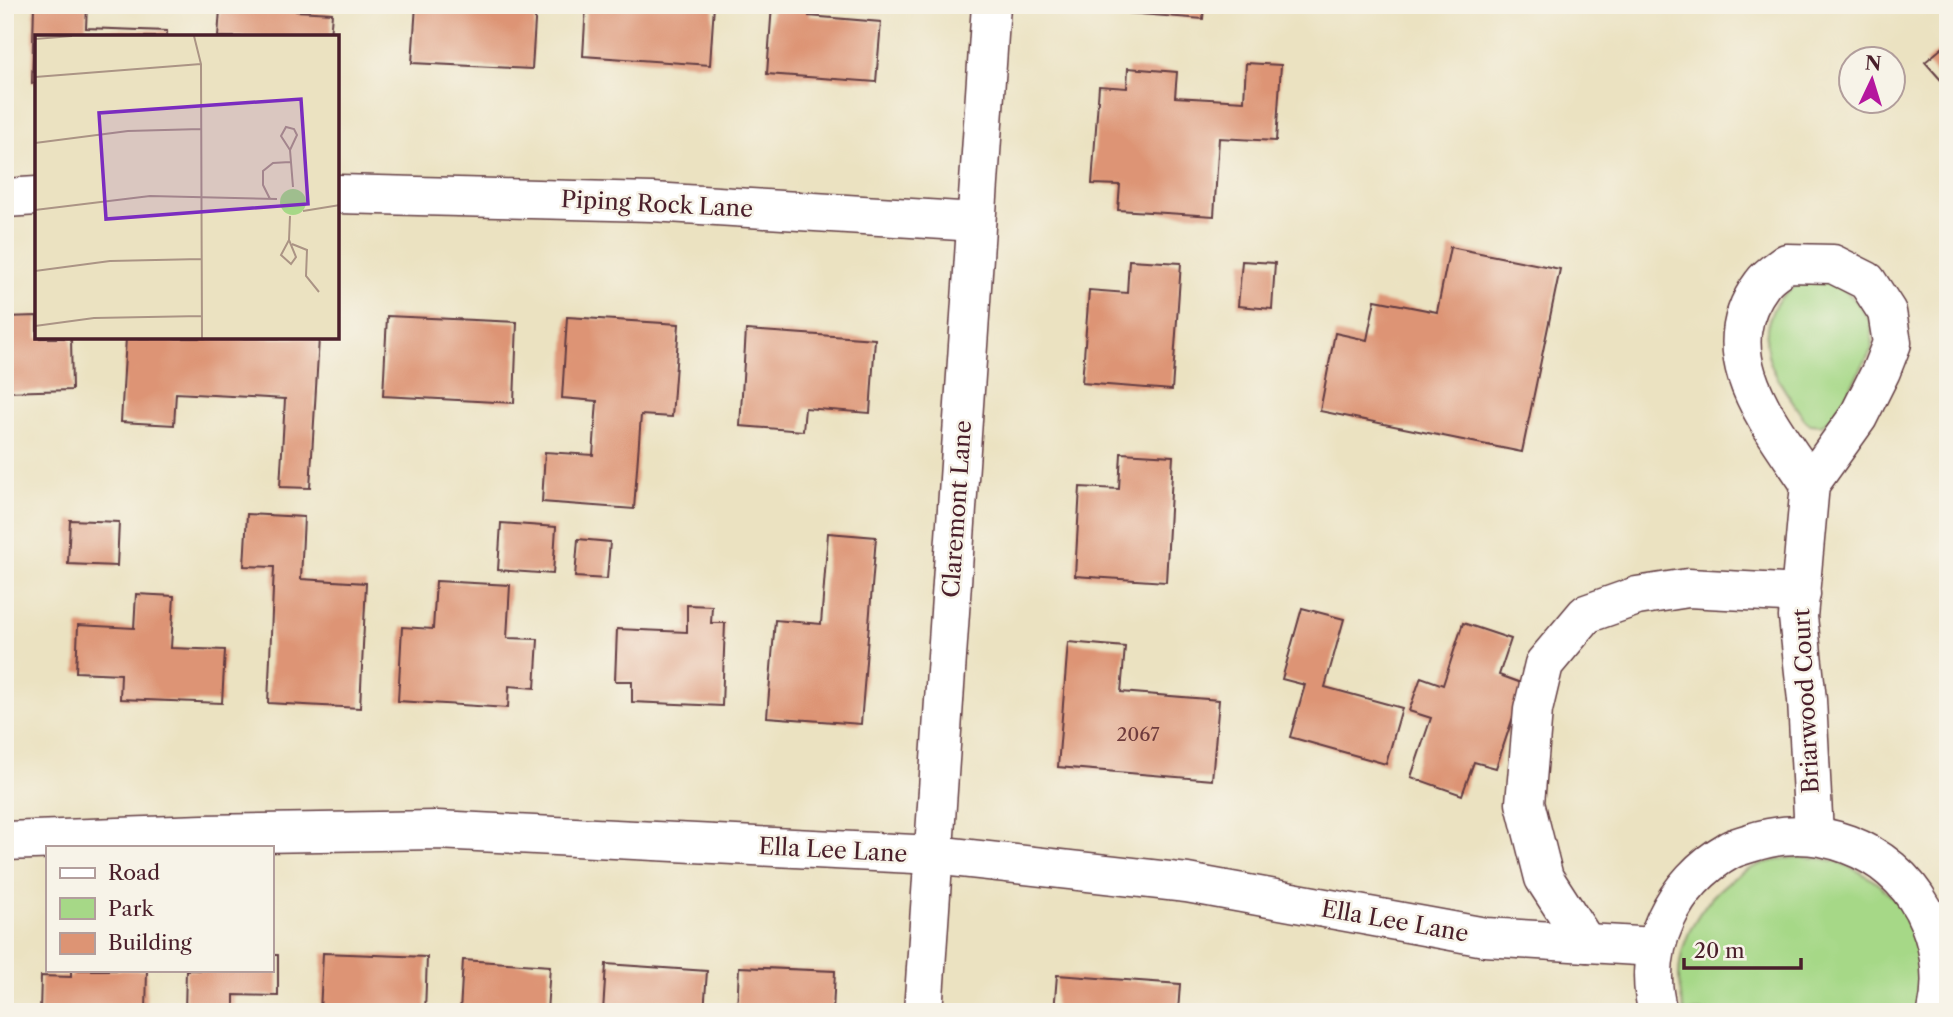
<svg xmlns="http://www.w3.org/2000/svg" width="1953" height="1017" viewBox="0 0 1953 1017" font-family="'Libre Caslon Text',serif">
	<style>
		.green { fill: #a6d887; stroke: #787c59; stroke-width: 2 }
		.building { fill: #dd9474 }
		.lines { fill: none; stroke-linecap: round; stroke-linejoin: round }
		.minor-casing { stroke: #623c42; stroke-width: 41 }
		.minor { stroke: #fff; stroke-width: 38 }
		.labels { text-anchor: middle; stroke-width: 5; stroke-linejoin: round; paint-order: stroke }
		.number-label { font-size: 19px; fill: #6f3c3d }
		.street-label { font-size: 23px; fill: #4a1f2b; stroke: #f7f3e8 }
		.inset-road { fill: none; stroke: #ab9485; stroke-width: 2 }
		.view { fill: #7b2cbf; fill-opacity: 0.15; stroke: #7b2cbf; stroke-width: 3.5 }
		.inset-edge { fill: none; stroke: #4a1f2b; stroke-width: 3.5 }
	</style>
	<rect width="100%" height="100%" fill="#f7f3e8"/>
	<filter id="ink" filterUnits="userSpaceOnUse"><feTurbulence type="fractalNoise" baseFrequency=".0143" numOctaves="2"/><feDisplacementMap in="SourceGraphic" scale="14" xChannelSelector="R" yChannelSelector="G"/><feConvolveMatrix kernelMatrix="1 2 1 2 8 2 1 2 1" color-interpolation-filters="sRGB"/></filter>
	<filter id="wash" filterUnits="userSpaceOnUse"><feTurbulence type="fractalNoise" baseFrequency=".00686" numOctaves="4" result="noise"/><feDisplacementMap in="SourceGraphic" scale="28" xChannelSelector="R" yChannelSelector="G"/><feGaussianBlur stdDeviation="1.57" result="paint"/><feColorMatrix in="noise" values="0 0 0 0 0 0 0 0 0 0 0 0 0 0 0 0 0 1.4 0 .05"/><feComposite in="paint" operator="in"/></filter>
	<g filter="url(#wash)">
		<rect width="100%" height="100%" fill="#ebe2c1"/>
		<g class="green">
			<path d="M 1817,280 L 1839,285 L 1857,302 L 1871,323 L 1872,349 L 1834,417 L 1821,425 L 1810,424 L 1804,419 C 1793,402 1780,385 1772,367 C 1760,339 1767,301 1796,286 C 1802,283 1810,281 1817,280 Z"/>
			<path d="M 1801,857 C 1813,858 1827,858 1838,862 C 1881,878 1916,912 1924,958 C 1927,974 1922,995 1921,1012 L 1684,1012 C 1682,1001 1679,990 1679,979 C 1678,928 1719,874 1769,862 C 1779,859 1790,858 1801,857 Z"/>
		</g>
		<g id="blocks">
			<g class="building">
				<polygon points="34,5 87,5 86,28 167,31 167,37 37,37 37,83 32,83"/>
				<polygon points="240,5 296,5 296,11 332,13 330,37 218,37 220,9 239,11"/>
				<polygon points="416,5 536,5 532,69 412,63"/>
				<polygon points="586,5 714,5 710,65 583,56"/>
				<polygon points="772,5 810,5 809,16 881,22 876,82 767,74"/>
				<polygon points="1129,5 1204,5 1203,19 1128,13"/>
				<polygon points="1948,43 1948,88 1925,62"/>
				<polygon points="1246,63 1281,65 1276,141 1219,138 1214,216 1118,210 1120,185 1092,184 1099,86 1127,88 1128,68 1177,72 1175,97 1244,101"/>
				<polygon points="1450,247 1560,269 1522,452 1320,411 1335,333 1367,340 1375,300 1437,312"/>
				<polygon points="1129,260 1181,263 1172,390 1082,383 1089,290 1127,293"/>
				<polygon points="1242,261 1275,263 1272,309 1238,306"/>
				<polygon points="37,316 37,338 71,338 72,390 5,392 5,317"/>
				<polygon points="387,316 517,322 514,403 383,396"/>
				<polygon points="567,317 679,324 672,417 641,415 634,509 542,502 545,452 593,455 597,401 562,398"/>
				<polygon points="746,330 875,339 870,413 805,408 803,431 740,426"/>
				<polygon points="126,338 319,338 310,488 280,487 285,399 176,393 174,425 121,422"/>
				<polygon points="1121,453 1173,456 1166,582 1075,576 1080,487 1119,489"/>
				<polygon points="247,514 304,517 301,579 366,583 360,708 268,703 274,567 244,566"/>
				<polygon points="70,520 119,522 117,566 68,564"/>
				<polygon points="501,523 556,527 553,574 498,570"/>
				<polygon points="828,533 876,537 861,724 767,717 775,620 821,624"/>
				<polygon points="578,539 610,542 607,579 575,577"/>
				<polygon points="436,581 510,585 507,638 538,639 535,688 509,686 508,708 398,701 402,627 433,629"/>
				<polygon points="136,594 174,596 171,648 225,650 222,703 120,699 121,674 76,672 78,625 134,628"/>
				<polygon points="687,605 712,606 711,623 725,623 722,706 632,702 632,681 615,681 617,629 687,632"/>
				<polygon points="1302,608 1344,619 1325,687 1402,708 1386,764 1290,737 1305,685 1282,679"/>
				<polygon points="1463,623 1511,639 1499,675 1524,684 1496,768 1474,762 1462,795 1411,777 1431,718 1409,711 1421,677 1443,685"/>
				<polygon points="1068,642 1125,647 1121,692 1219,700 1212,780 1058,767"/>
				<polygon points="323,953 427,957 425,1012 320,1012"/>
				<polygon points="271,955 278,955 278,996 234,995 234,1012 185,1012 186,970 271,970"/>
				<polygon points="463,960 550,966 547,1012 460,1012"/>
				<polygon points="606,964 707,971 704,1012 603,1012"/>
				<polygon points="739,967 835,971 833,1012 737,1012"/>
				<polygon points="71,970 147,970 146,1012 40,1012 41,976 71,977"/>
				<polygon points="1057,975 1180,984 1178,1012 1054,1012"/>
			</g>
		</g>
	</g>
	<g filter="url(#ink)">
		<use href="#blocks" fill-opacity="0" stroke="#623c42" stroke-width="2"/>
		<g class="lines">
			<g class="minor-casing">
				<g id="minor">
					<polyline points="338,194 652,202 976,222"/>
					<polyline points="5,198 37,196"/>
					<path d="M 1810,484 C 1771,424 1709,355 1762,284 C 1768,275 1779,269 1787,263 L 1833,264 L 1867,281 L 1887,312 L 1892,343 L 1881,371 L 1858,417 L 1810,484 L 1798,617 L 1807,700 L 1814,835"/>
					<polyline points="5,841 203,834 437,830 934,855 1187,883 1485,937 1655,947"/>
					<polyline points="1586,943 1544,878 1525,803 1533,710 1544,664 1586,614 1637,596 1688,588 1801,594"/>
					<polyline points="923,1012 991,5"/>
					<path d="M 1658,1012 C 1640,948 1673,882 1730,850 C 1736,847 1743,845 1750,843 C 1815,821 1889,847 1923,909 C 1939,940 1945,977 1937,1012"/>
				</g>
			</g>
			<use href="#minor" class="minor"/>
		</g>
	</g>
	<g class="labels">
		<g class="number-label">
			<text x="1138" y="741">2067</text>
		</g>
		<g class="street-label">
			<text transform="translate(657 204) rotate(3)" y="8">Piping Rock Lane</text>
			<text transform="translate(957 509) rotate(-86)" y="8">Claremont Lane</text>
			<text transform="translate(1806 701) rotate(-93)" y="8">Briarwood Court</text>
			<text transform="translate(833 850) rotate(3)" y="8">Ella Lee Lane</text>
			<text transform="translate(1395 921) rotate(10)" y="8">Ella Lee Lane</text>
		</g>
	</g>
	<g transform="translate(35 35)">
		<rect width="304" height="304" fill="#ebe2c1"/>
		<path d="M245 167a13 13 0 1 1 26 0a13 13 0 1 1-26 0Z" fill="#a6d887"/>
		<path class="inset-road" d="M 159,1 L 166,29 L 167,304M 0,4 L 37,1M 0,42 L 166,29M 0,108 L 93,96 L 166,94M 255,115 L 246,101 L 251,92 L 259,94 L 262,100 L 255,115 L 258,152M 235,164 L 228,150 L 228,136 L 238,128 L 255,127M 0,175 L 115,161 L 242,164M 268,176 L 305,170M 254,205 L 261,222 L 256,229 L 246,220 L 254,205 L 255,181M 257,209 L 272,215 L 271,241 L 284,257M 0,236 L 75,226 L 166,224M 0,291 L 59,283 L 167,281"/>
		<path class="view" d="M 266,64 L 273,169 L 71,184 L 64,78 Z"/>
		<rect width="304" height="304" class="inset-edge"/>
	</g>
	<rect width="1953" height="1017" fill="none" stroke="#f7f3e8" stroke-width="28"/>
	<rect x="46" y="846" width="228" height="126" fill="#f7f3e8" stroke="#b29e9c" stroke-width="2"/>
	<rect x="60" y="868" width="35" height="10" fill="#ffffff" stroke="#b29e9c" stroke-width="2"/>
	<text x="108" y="880" font-size="21" fill="#4a1f2b">Road</text>
	<rect x="60" y="898" width="35" height="21" fill="#a6d887" stroke="#b29e9c" stroke-width="2"/>
	<text x="108" y="916" font-size="21" fill="#4a1f2b">Park</text>
	<rect x="60" y="933" width="35" height="21" fill="#dd9474" stroke="#b29e9c" stroke-width="2"/>
	<text x="108" y="950" font-size="21" fill="#4a1f2b">Building</text>
	<g transform="translate(1872 80) rotate(4)"><circle r="33" fill="#f7f3e8" stroke="#b29e9c" stroke-width="2"/>
	<path d="M0-5L12 26L0 18L-12 26Z" fill="#b5179e"/>
	<text y="-10" font-size="19" font-weight="bold" text-anchor="middle" fill="#4a1f2b">N</text>
	</g>
	<path d="M1684 958v10h117v-10" fill="none" stroke="#4a1f2b" stroke-width="3.5"/>
	<text x="1694" y="958" font-size="21" fill="#4a1f2b" stroke="#f7f3e8" stroke-width="5" paint-order="stroke">20 m</text>
</svg>
